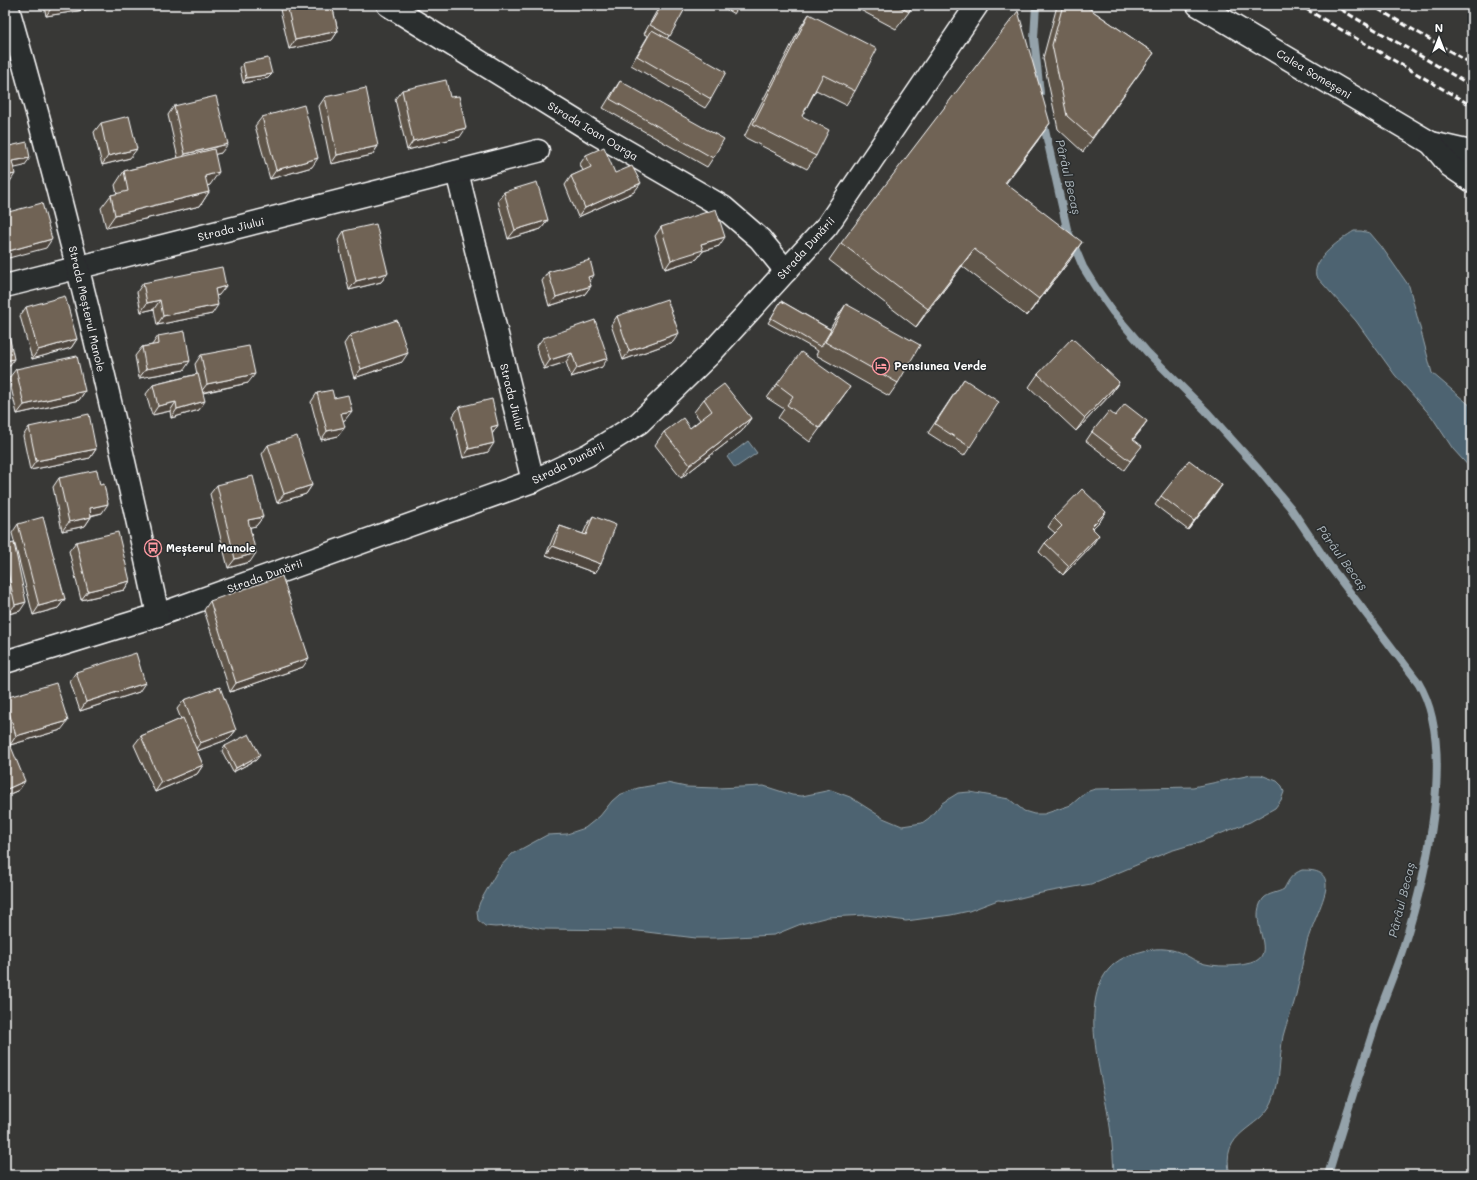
<svg xmlns="http://www.w3.org/2000/svg" width="1477" height="1180" viewBox="0 0 1477 1180" font-family="Mali,sans-serif">
	<style>
		.water { fill: #4d6471; stroke: #94a2aa }
		.lines { fill: none; stroke-linecap: round; stroke-linejoin: round }
		.stream { stroke: #94a2aa; stroke-width: 8 }
		.street-casing { stroke: #fff; stroke-width: 25 }
		.secondary-casing { stroke: #fff; stroke-width: 25 }
		.street { stroke: #2a2d2e; stroke-width: 22 }
		.secondary { stroke: #2a2d2e; stroke-width: 22 }
		.rail { stroke: #fff; stroke-width: 3; stroke-dasharray: 6 3; stroke-linecap: butt }
		.wall { fill: #5f5549; stroke: #fff }
		.shaded-wall { fill: #4e453c; stroke: #fff }
		.building { fill: #6f6355; stroke: #fff }
		.labels { text-anchor: middle; stroke-width: 3; stroke-linejoin: round; paint-order: stroke }
		.street-label { font-size: 11px; fill: #fff; stroke: #2a2d2e }
		.poi-label { font-size: 11px; font-weight: bold; fill: #fff; stroke: #2a2d2e; text-anchor: start }
		.water-label { font-size: 12px; font-style: italic; fill: #afb9bf; stroke: #2a2d2e }
	</style>
	<rect width="100%" height="100%" fill="#383836"/>
	<filter id="ink" filterUnits="userSpaceOnUse"><feTurbulence type="fractalNoise" baseFrequency=".025" numOctaves="2"/><feDisplacementMap in="SourceGraphic" scale="8" xChannelSelector="R" yChannelSelector="G"/><feConvolveMatrix kernelMatrix="1 2 1 2 8 2 1 2 1" color-interpolation-filters="sRGB"/></filter>
	<g filter="url(#ink)">
		<g class="water">
			<path d="M 1354,231 L 1361,231 L 1370,233 L 1381,246 L 1409,286 L 1432,373 L 1472,407 L 1472,470 L 1453,449 L 1432,417 L 1395,375 L 1356,321 L 1316,276 C 1312,259 1341,239 1354,231 Z"/>
			<polygon points="748,441 757,453 735,468 727,457"/>
			<polygon points="1251,775 1261,775 1277,781 1282,786 1284,792 1281,800 1275,808 1250,822 1197,843 1170,851 1091,884 1036,894 1008,901 998,900 969,911 951,915 906,921 867,915 828,917 801,924 774,935 716,938 696,938 630,930 543,929 523,925 495,927 485,926 478,920 477,911 480,902 499,868 512,854 547,835 567,834 585,828 600,816 612,801 619,795 638,788 667,783 686,787 717,788 764,786 792,795 802,796 831,790 850,797 883,818 902,826 922,823 929,818 942,803 958,793 970,792 1009,799 1024,811 1034,814 1044,814 1071,805 1086,792 1095,789 1193,787"/>
			<path d="M 1302,870 C 1314,870 1326,871 1326,885 C 1327,896 1310,929 1307,942 C 1302,961 1300,980 1295,999 C 1292,1012 1286,1023 1283,1036 C 1279,1058 1281,1080 1272,1102 C 1259,1131 1219,1130 1230,1175 L 1114,1175 C 1113,1155 1112,1135 1108,1115 C 1101,1070 1070,977 1130,955 C 1145,950 1156,947 1172,950 C 1182,952 1190,958 1199,962 C 1213,968 1243,967 1256,961 C 1276,950 1247,920 1263,899 C 1268,893 1278,893 1284,889 C 1289,879 1292,874 1302,870 Z"/>
		</g>
		<g class="lines">
			<g class="stream">
				<polyline points="1036,5 1034,38 1040,93"/>
				<path d="M 1043,121 L 1067,229 L 1083,267 L 1096,288 L 1113,312 L 1147,352 L 1206,411 L 1259,470 L 1290,507 L 1329,565 L 1418,682 C 1458,747 1425,879 1403,948 C 1395,973 1384,997 1376,1022 C 1360,1073 1343,1124 1328,1175"/>
			</g>
			<g class="street-casing">
				<g id="street">
					<polyline points="388,5 595,133 723,207 760,239 786,271"/>
					<polyline points="457,172 533,481"/>
					<polyline points="5,286 538,151"/>
					<polyline points="158,615 533,481 588,455 639,423 710,354 827,226 977,5"/>
				</g>
			</g>
			<g class="secondary-casing">
				<g id="secondary">
					<polyline points="1198,5 1431,143 1466,151 1472,155"/>
					<polyline points="1431,143 1450,166 1472,181"/>
					<path d="M 5,662 L 158,615 C 114,410 65,206 7,5"/>
				</g>
			</g>
			<use href="#street" class="street"/>
			<use href="#secondary" class="secondary"/>
			<g class="rail">
				<polyline points="1299,5 1472,106"/>
				<polyline points="1333,5 1472,86"/>
				<polyline points="1371,5 1472,64"/>
			</g>
		</g>
		<g class="wall">
			<polygon points="44,5 93,5 90,9 46,16"/>
			<polygon points="279,5 332,5 338,31 332,40 289,49"/>
			<polygon points="660,5 687,5 667,39 711,99 705,108 631,65 648,36 644,34"/>
			<polygon points="719,5 740,5 734,14"/>
			<polygon points="851,5 912,5 909,12 896,29"/>
			<polygon points="1058,5 1084,5 1154,53 1083,152 1058,129 1043,58 1057,6"/>
			<polygon points="809,14 855,91 846,105 816,90 802,116 816,156 807,169 744,137 800,28"/>
			<polygon points="243,63 268,78 243,83 240,68"/>
			<polygon points="620,81 713,158 707,167 603,108 614,90"/>
			<polygon points="402,90 460,137 407,150 395,99"/>
			<polygon points="325,97 378,146 372,155 331,164 319,106"/>
			<polygon points="174,106 221,153 215,154 210,185 207,186 209,192 200,206 106,228 101,208 111,195 117,194 115,185 124,171 178,158 168,115"/>
			<polygon points="262,117 312,167 270,179 255,126"/>
			<polygon points="101,123 130,158 102,165 94,132"/>
			<polygon points="1038,140 1005,184 1070,260 1027,316 962,266 916,327 829,260 841,243"/>
			<polygon points="586,155 615,173 634,192 578,217 565,185 571,176 583,171 580,164"/>
			<polygon points="504,192 548,220 541,229 508,239 498,201"/>
			<polygon points="661,227 719,246 703,251 697,259 665,269 655,236"/>
			<polygon points="344,231 388,273 381,282 349,290 338,240"/>
			<polygon points="548,272 589,282 591,286 584,295 549,306 542,281"/>
			<polygon points="143,283 219,295 216,296 212,314 157,325 154,309 141,312 137,292"/>
			<polygon points="781,301 830,329 837,317 846,304 898,383 889,396 816,355 818,351 768,323"/>
			<polygon points="26,307 77,339 71,348 32,359 20,316"/>
			<polygon points="617,316 673,342 623,360 611,325"/>
			<polygon points="350,335 402,362 354,378 344,344"/>
			<polygon points="158,336 184,370 139,378 135,356 142,347 152,345"/>
			<polygon points="543,338 602,367 571,377 566,362 544,369 536,347"/>
			<polygon points="201,355 248,383 203,393 199,410 171,418 170,411 152,415 146,394 153,385 197,374 195,364"/>
			<polygon points="16,369 85,391 79,400 17,414 9,378"/>
			<polygon points="1038,374 1119,382 1110,395 1076,431 1029,387"/>
			<polygon points="964,379 970,447 964,456 928,433"/>
			<polygon points="777,384 850,387 810,442 778,418 784,409 767,398"/>
			<polygon points="317,393 334,398 345,420 343,420 338,436 321,440 311,402"/>
			<polygon points="704,399 751,418 742,431 681,478 655,445 664,432 690,428 700,420 694,412"/>
			<polygon points="459,407 498,425 492,434 488,452 463,458 453,416"/>
			<polygon points="1115,416 1141,430 1133,440 1135,455 1124,470 1086,441 1092,432"/>
			<polygon points="29,427 96,449 90,458 30,470 23,436"/>
			<polygon points="268,445 312,485 306,494 277,503 262,454"/>
			<polygon points="59,478 100,485 102,513 91,516 91,517 85,526 62,531 53,487"/>
			<polygon points="217,485 263,517 256,526 250,527 250,562 228,568 210,494"/>
			<polygon points="1222,485 1188,530 1155,505 1161,496"/>
			<polygon points="1106,512 1100,521 1092,528 1093,544 1063,575 1039,552 1045,543 1055,533 1048,527 1054,518"/>
			<polygon points="593,516 601,564 595,573 546,555 554,535 560,526 583,534 587,525"/>
			<polygon points="18,524 65,599 58,608 33,615 12,533"/>
			<polygon points="76,542 130,581 124,590 81,600 69,551"/>
			<polygon points="5,545 20,611 8,614 5,598"/>
			<polygon points="210,601 303,667 230,692 204,610"/>
			<polygon points="76,672 139,692 80,711 70,681"/>
			<polygon points="5,698 61,730 10,745 19,790 5,796 5,732 8,741 5,729"/>
			<polygon points="184,700 236,730 229,739 197,751 203,765 197,774 155,792 134,745 141,736 181,719 177,709"/>
			<polygon points="225,746 256,760 233,772 222,751"/>
		</g>
		<g class="shaded-wall">
			<polygon points="65,5 93,5 90,9 46,16 52,7"/>
			<polygon points="338,31 332,40 289,49 295,40"/>
			<polygon points="272,74 268,78 243,83 246,78"/>
			<polygon points="1050,123 1038,140 993,201 1005,183"/>
			<polygon points="466,128 460,137 407,150 413,141"/>
			<polygon points="228,144 221,153 179,163 185,154"/>
			<polygon points="378,146 372,155 331,164 337,155"/>
			<polygon points="137,149 130,158 102,165 108,156"/>
			<polygon points="30,158 24,166 6,170 12,161"/>
			<polygon points="318,158 312,167 270,179 276,170"/>
			<polygon points="219,172 210,185 196,189 205,176"/>
			<polygon points="15,174 9,183 5,183 5,176"/>
			<polygon points="641,183 634,192 578,217 585,208"/>
			<polygon points="209,192 200,206 106,228 115,215"/>
			<polygon points="548,220 541,229 508,239 515,230"/>
			<polygon points="725,237 719,246 703,251 697,259 665,269 671,260 701,244"/>
			<polygon points="52,239 46,248 5,259 5,252"/>
			<polygon points="1082,242 1070,260 1027,316 1039,299"/>
			<polygon points="974,249 962,266 916,327 928,309"/>
			<polygon points="388,273 381,282 349,290 356,281"/>
			<polygon points="594,275 588,284 588,277"/>
			<polygon points="226,286 219,295 209,298 215,289"/>
			<polygon points="591,286 584,295 549,306 556,297"/>
			<polygon points="160,300 154,309 141,312 147,303"/>
			<polygon points="218,305 212,314 157,325 163,316"/>
			<polygon points="679,333 673,342 623,360 629,351"/>
			<polygon points="77,339 71,348 32,359 38,350"/>
			<polygon points="408,353 402,362 354,378 361,369"/>
			<polygon points="572,353 566,362 544,369 550,360"/>
			<polygon points="608,358 602,367 571,377 577,368"/>
			<polygon points="14,359 8,368 5,369 5,361"/>
			<polygon points="190,361 184,370 139,378 146,369"/>
			<polygon points="255,374 248,383 200,393 207,384"/>
			<polygon points="1119,382 1110,395 1076,431 1085,418"/>
			<polygon points="85,391 79,400 17,414 24,405"/>
			<polygon points="205,401 199,410 171,418 177,409"/>
			<polygon points="176,402 170,411 152,415 158,406"/>
			<polygon points="352,411 345,420 335,422 341,413"/>
			<polygon points="751,418 742,431 681,478 690,465"/>
			<polygon points="1147,421 1141,430 1127,448 1133,439"/>
			<polygon points="498,425 492,434 491,427"/>
			<polygon points="345,427 338,436 321,440 327,431"/>
			<polygon points="494,443 488,452 463,458 469,449"/>
			<polygon points="96,449 90,458 30,470 36,461"/>
			<polygon points="312,485 306,494 277,503 284,494"/>
			<polygon points="1222,485 1216,494 1188,530 1194,521"/>
			<polygon points="108,504 102,513 83,517 90,508"/>
			<polygon points="1106,512 1100,521 1085,536 1091,527"/>
			<polygon points="91,517 85,526 62,531 69,522"/>
			<polygon points="263,517 256,526 242,529 248,520"/>
			<polygon points="10,528 5,535 5,529"/>
			<polygon points="1099,535 1093,544 1063,575 1069,566"/>
			<polygon points="553,546 601,564 595,573 546,555"/>
			<polygon points="256,553 250,562 228,568 235,559"/>
			<polygon points="130,581 124,590 81,600 88,591"/>
			<polygon points="65,599 58,608 33,615 39,606"/>
			<polygon points="26,602 20,611 8,614 15,605"/>
			<polygon points="309,658 303,667 230,692 236,683"/>
			<polygon points="145,683 139,692 80,711 86,702"/>
			<polygon points="68,721 61,730 10,745 16,736"/>
			<polygon points="236,730 229,739 194,752 200,743"/>
			<polygon points="260,755 256,760 233,772 236,768"/>
			<polygon points="203,765 197,774 155,792 161,783"/>
			<polygon points="25,781 19,790 5,796 5,790"/>
		</g>
		<g class="building">
			<polygon points="52,5 65,5 52,7"/>
			<polygon points="287,5 332,5 338,31 295,40"/>
			<polygon points="662,5 687,5 670,36 650,25"/>
			<polygon points="896,5 912,5 909,12"/>
			<polygon points="1063,5 1084,5 1154,53 1092,138 1067,116 1052,45"/>
			<polygon points="1018,11 1050,123 1005,183 1082,242 1039,299 974,249 928,309 841,243"/>
			<polygon points="809,14 877,49 855,91 823,75 802,116 829,130 816,156 753,124"/>
			<polygon points="652,30 726,72 711,99 637,56"/>
			<polygon points="268,58 272,74 246,78 243,63"/>
			<polygon points="5,75 7,85 5,86"/>
			<polygon points="446,80 450,97 459,96 466,128 413,141 402,90"/>
			<polygon points="620,81 724,139 713,158 610,99"/>
			<polygon points="366,88 378,146 337,155 325,97"/>
			<polygon points="216,96 228,144 185,154 174,106"/>
			<polygon points="304,105 318,158 276,170 262,117"/>
			<polygon points="129,116 137,149 108,156 101,123"/>
			<polygon points="27,142 30,158 12,161 15,174 5,176 5,147"/>
			<polygon points="604,147 615,173 632,166 641,183 585,208 571,176 591,167 586,155"/>
			<polygon points="214,149 219,172 205,176 209,192 115,215 111,195 128,191 124,171"/>
			<polygon points="537,182 548,220 515,230 504,192"/>
			<polygon points="42,203 52,239 5,252 5,213"/>
			<polygon points="716,209 725,237 701,244 703,250 671,260 661,227"/>
			<polygon points="376,224 388,273 356,281 344,231"/>
			<polygon points="590,260 594,275 588,277 591,286 556,297 548,272"/>
			<polygon points="222,267 226,286 215,289 218,305 163,316 160,300 147,303 143,283"/>
			<polygon points="65,296 77,339 38,350 26,307"/>
			<polygon points="667,299 679,333 629,351 617,316"/>
			<polygon points="781,301 831,330 821,347 771,318"/>
			<polygon points="846,304 920,345 898,383 825,342"/>
			<polygon points="397,320 408,353 361,369 350,335"/>
			<polygon points="595,320 608,358 577,368 572,353 550,360 543,338"/>
			<polygon points="7,325 14,359 5,361 5,326"/>
			<polygon points="185,331 190,361 146,369 142,347 159,344 158,336"/>
			<polygon points="1072,338 1119,382 1085,418 1038,374"/>
			<polygon points="249,346 255,374 207,384 201,355"/>
			<polygon points="801,352 850,387 819,428 787,405 793,396 777,384"/>
			<polygon points="77,356 85,391 24,405 16,369"/>
			<polygon points="198,374 205,401 177,409 176,402 158,406 153,385"/>
			<polygon points="964,379 999,402 970,447 935,424"/>
			<polygon points="724,384 751,418 690,465 664,432 683,418 690,428 712,411 704,399"/>
			<polygon points="332,390 334,398 348,395 352,411 341,413 345,427 327,431 317,393"/>
			<polygon points="492,399 498,425 491,427 494,443 469,449 459,407"/>
			<polygon points="1125,404 1147,421 1133,439 1142,446 1130,461 1092,432 1109,411 1115,416"/>
			<polygon points="89,414 96,449 36,461 29,427"/>
			<polygon points="297,436 312,485 284,494 268,445"/>
			<polygon points="1189,460 1222,485 1194,521 1161,496"/>
			<polygon points="97,470 100,485 104,484 108,504 90,508 91,517 69,522 59,478"/>
			<polygon points="253,476 263,517 248,520 256,553 235,559 217,485"/>
			<polygon points="1082,489 1106,512 1091,527 1099,535 1069,566 1045,543 1062,526 1054,518"/>
			<polygon points="8,509 10,528 5,529 5,510"/>
			<polygon points="593,516 616,525 601,564 553,546 560,526 586,535"/>
			<polygon points="43,517 65,599 39,606 18,524"/>
			<polygon points="118,532 130,581 88,591 76,542"/>
			<polygon points="14,543 26,602 15,605 7,568 5,569 5,545"/>
			<polygon points="282,576 309,658 236,683 210,601"/>
			<polygon points="136,653 145,683 86,702 76,672"/>
			<polygon points="56,683 68,721 16,736 5,698"/>
			<polygon points="220,687 236,730 200,743 184,700"/>
			<polygon points="183,718 203,765 161,783 141,736"/>
			<polygon points="5,732 25,781 5,790"/>
			<polygon points="249,734 260,755 236,768 225,746"/>
		</g>
	</g>
	<defs>
		<g id="hotel-ring" transform="scale(0.9)"><circle r="9.5" fill="#2a2d2e" stroke="#ff9aa2" stroke-width="1.5"/><path d="M-6-4.5h1.5V1H6V5H4.5V3h-9V5H-6ZM-4 0a1.8 1.8 0 1 1 3.6 0ZM.5 0V-2.5h3Q6-2.5 6 0Z" fill="#ff9aa2"/></g>
		<g id="bus-ring" transform="scale(0.9)"><circle r="9.5" fill="#2a2d2e" stroke="#ff9aa2" stroke-width="1.5"/><path d="M-5-6H5V4H4V6H2V4H-2V6H-4V4H-5ZM-3.5-4V0h7V-4ZM-3.5 1.2v1.5H-2V1.2ZM2 1.2v1.5H3.5V1.2Z" fill="#ff9aa2"/></g>
	</defs>
	<g fill-rule="evenodd">
		<use href="#hotel-ring" x="881" y="366"/>
		<use href="#bus-ring" x="153" y="548"/>
	</g>
	<g class="labels">
		<g class="street-label">
			<text transform="translate(1314 74) rotate(31)" y="4">Calea Someșeni</text>
			<text transform="translate(593 131) rotate(31)" y="4">Strada Ioan Oarga</text>
			<text transform="translate(231 229) rotate(-14)" y="4">Strada Jiului</text>
			<text transform="translate(806 248) rotate(-48)" y="4">Strada Dunării</text>
			<text transform="translate(87 309) rotate(77)" y="4">Strada Meșterul Manole</text>
			<text transform="translate(512 397) rotate(76)" y="4">Strada Jiului</text>
			<text transform="translate(568 463) rotate(-27)" y="4">Strada Dunării</text>
			<text transform="translate(265 576) rotate(-20)" y="4">Strada Dunării</text>
		</g>
		<g class="poi-label">
			<text x="894" y="370">Pensiunea Verde</text>
			<text x="166" y="552">Meșterul Manole</text>
		</g>
		<g class="water-label">
			<text transform="translate(1068 177) rotate(77)" y="4">Pârâul Becaș</text>
			<text transform="translate(1342 558) rotate(54)" y="4">Pârâul Becaș</text>
			<text transform="translate(1402 900) rotate(-76)" y="4">Pârâul Becaș</text>
		</g>
	</g>
	<rect width="1477" height="1180" fill="none" stroke="#2a2d2e" stroke-width="20"/>
	<rect x="10" y="10" width="1457" height="1160" fill="none" stroke="#fff" stroke-width="1.5" filter="url(#ink)"/>
	<g transform="translate(1439 38)" stroke="#2a2d2e" stroke-width="3" paint-order="stroke">
	<path d="M0-3L7 15L0 10L-7 15Z" fill="#ffffff"/>
	<text y="-6" font-size="11" font-weight="bold" text-anchor="middle" fill="#ffffff">N</text>
	</g>
</svg>
